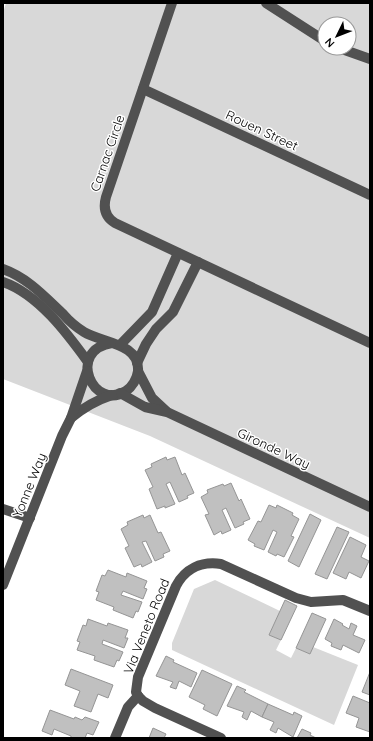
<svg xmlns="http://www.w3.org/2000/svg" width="373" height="741" viewBox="0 0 373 741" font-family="Quicksand,sans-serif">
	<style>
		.green { fill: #d8d8d8; fill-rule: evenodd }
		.building { fill: #c0c0c0; stroke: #959595 }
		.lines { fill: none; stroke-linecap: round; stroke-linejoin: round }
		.minor { stroke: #515151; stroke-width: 10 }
		.labels { text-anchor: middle; stroke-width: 3; stroke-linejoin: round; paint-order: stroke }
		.street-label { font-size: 13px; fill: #000; stroke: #fff }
	</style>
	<rect width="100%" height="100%" fill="#fff"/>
	<g class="green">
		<path d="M 6,3 L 370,3 L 370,538 L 150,436 L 3,379 L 3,13 ZM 325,24 L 349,24 L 349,48 L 325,48 Z"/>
		<polygon points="215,580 280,611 269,635 281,640 276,650 291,658 296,648 310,654 313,647 358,665 334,725 172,650 172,643 194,589"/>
	</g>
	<g class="building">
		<polygon points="166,457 167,460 175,457 182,475 185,473 194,493 187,496 188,498 179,502 170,482 166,484 175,504 165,508 165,506 157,509 149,489 153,487 145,470 152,467 151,464"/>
		<polygon points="231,483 239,501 241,499 250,519 243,522 244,524 235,528 226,508 222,510 231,530 222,534 221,531 214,535 205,515 209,514 201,497 208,493 207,490 223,484 224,486"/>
		<polygon points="269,505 276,508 277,505 293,513 292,515 299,519 291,536 294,537 284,557 277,554 276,556 268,552 277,532 273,530 264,550 254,546 255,544 248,540 258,521 261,522"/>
		<polygon points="310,514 321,520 299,567 288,561"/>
		<polygon points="143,515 144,518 150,515 158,533 161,532 170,551 163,554 164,557 155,561 146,541 142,542 152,562 142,567 141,564 134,567 125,548 129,546 121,529 128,525 127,522"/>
		<polygon points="337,527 349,532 327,579 315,574"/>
		<polygon points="350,537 366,545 361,557 369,561 361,578 349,572 346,579 333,573"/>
		<polygon points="108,570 126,577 127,573 147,581 144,588 147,589 143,599 123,591 121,595 142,602 138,612 136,611 133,618 113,610 114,607 96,600 99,592 96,591 102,575 105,576"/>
		<polygon points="285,600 297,606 281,640 269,635"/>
		<polygon points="312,613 326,619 310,654 296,648"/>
		<polygon points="88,619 107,626 108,623 128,630 125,638 128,638 124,648 103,640 102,644 123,652 119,661 117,660 114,667 94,660 95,656 77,650 80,642 77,641 83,625 86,626"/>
		<polygon points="334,619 343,624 342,625 349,629 351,623 357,626 353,635 365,640 359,653 343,645 341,650 331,646 332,643 325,639"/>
		<polygon points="166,656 174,660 173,662 197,673 191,687 179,681 176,689 170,687 173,682 156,676"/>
		<polygon points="71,669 113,685 108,698 98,694 91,712 74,706 80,691 65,685"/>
		<polygon points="202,670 232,684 217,716 203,709 205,705 189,697"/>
		<polygon points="370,672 370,695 362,692"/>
		<polygon points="237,686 246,690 244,692 268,704 262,717 251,711 247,720 242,717 244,712 227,706"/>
		<polygon points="353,696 370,703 370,732 356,727 359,718 346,713"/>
		<polygon points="268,704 293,715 294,712 302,716 293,737 278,728 276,733 270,730 274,722 262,717"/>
		<polygon points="50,710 74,719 75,717 82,720 85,717 99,722 93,735 87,733 85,738 71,738 71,736 54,729 52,735 42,731"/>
		<polygon points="153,728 166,734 164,738 149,738"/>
		<polygon points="302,729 311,733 310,735 316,738 297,738"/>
	</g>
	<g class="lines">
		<g class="minor">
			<path d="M 172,3 L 106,197 C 103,208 105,217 115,223 L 370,343"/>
			<polyline points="266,3 325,41"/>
			<polyline points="339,48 370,59"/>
			<polyline points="143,89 370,195"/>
			<path d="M 3,269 C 28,278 45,297 63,314 C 69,321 76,327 84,332 C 102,343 140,343 138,371 C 137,379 132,387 126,391 C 93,412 66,350 112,343"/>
			<path d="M 3,282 C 38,294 67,333 88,362"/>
			<polyline points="120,345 152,312 178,253"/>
			<polyline points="137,363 146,344 156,329 173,312 198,262"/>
			<polyline points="138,371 152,398 166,411"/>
			<polyline points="120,393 145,407 167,412 370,507"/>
			<path d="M 71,418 C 84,407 97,400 112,395"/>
			<polyline points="3,509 30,518"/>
			<polyline points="3,585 62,436 71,418 87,371"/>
			<path d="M 138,696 L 136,692 L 138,677 L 176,586 C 185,569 201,561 221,564 L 296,598 L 311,602 L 343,600 L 370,611"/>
			<polyline points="138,696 143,701 155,708 221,738"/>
			<polyline points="115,738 128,707 138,696"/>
		</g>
	</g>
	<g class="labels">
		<g class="street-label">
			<text transform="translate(262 130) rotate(25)" y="5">Rouen Street</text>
			<text transform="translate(107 153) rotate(-71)" y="5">Carnac Circle</text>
			<text transform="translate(274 448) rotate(25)" y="5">Gironde Way</text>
			<text transform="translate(29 485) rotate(-68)" y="5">Yonne Way</text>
			<text transform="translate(146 626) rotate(-68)" y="5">Via Veneto Road</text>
		</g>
	</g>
	<rect width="373" height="741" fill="none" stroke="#000000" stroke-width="8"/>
	<g transform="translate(337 36) rotate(227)"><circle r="19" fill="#ffffff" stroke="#999999"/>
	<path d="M0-3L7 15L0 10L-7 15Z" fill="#000000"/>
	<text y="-6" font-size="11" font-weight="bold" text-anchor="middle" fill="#000000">N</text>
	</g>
</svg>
